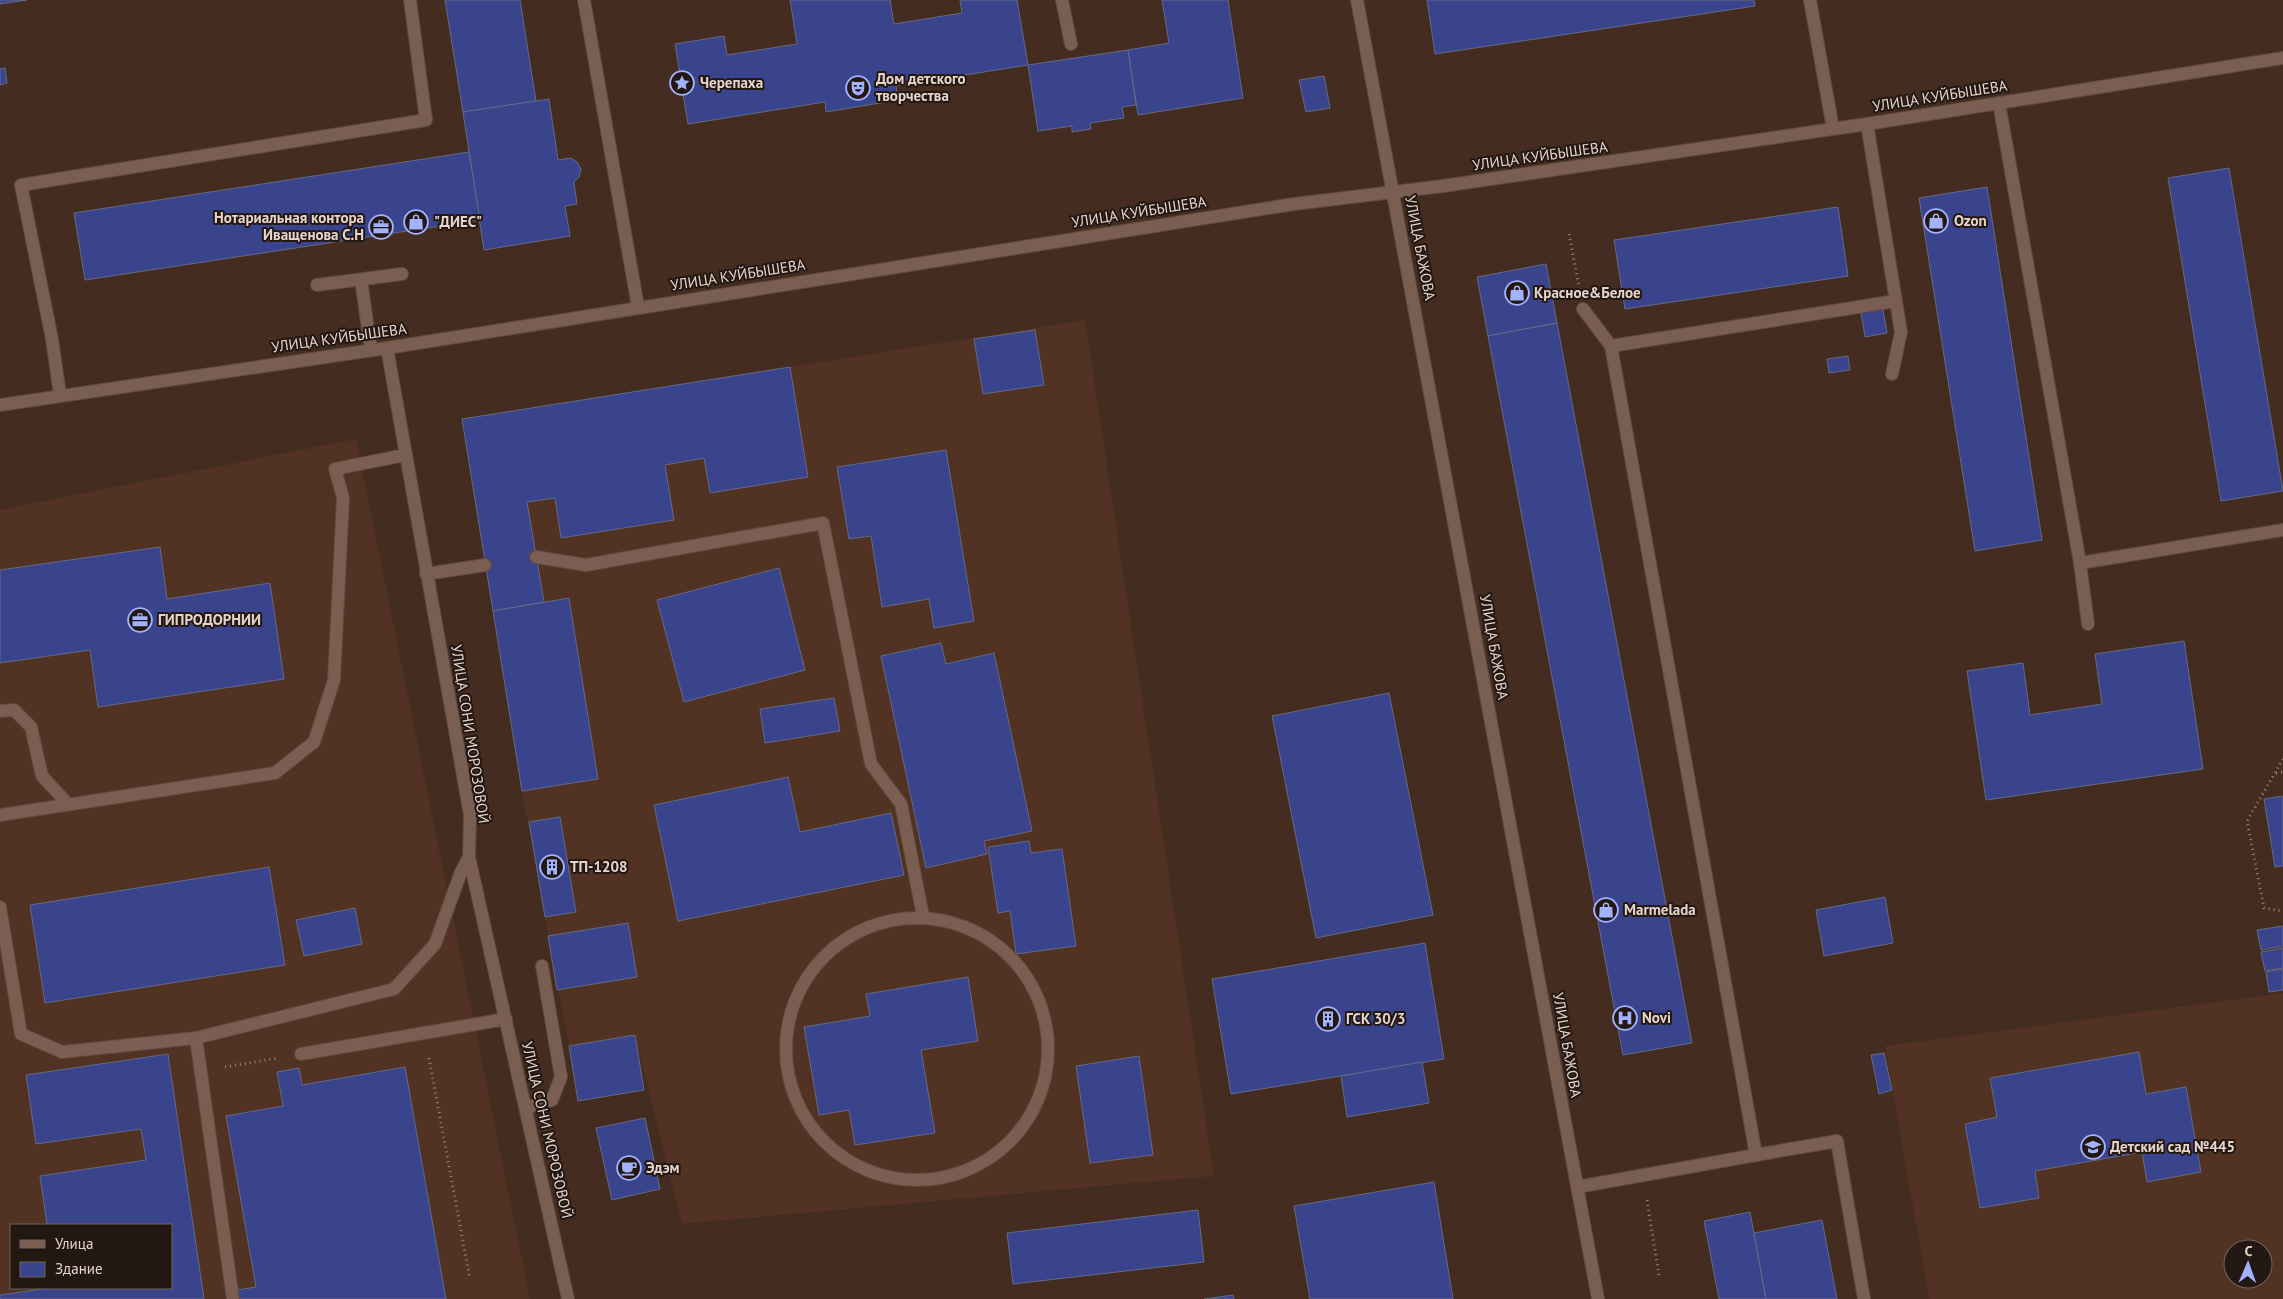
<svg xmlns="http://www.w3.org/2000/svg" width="2283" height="1299" viewBox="0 0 2283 1299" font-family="'PT Sans',sans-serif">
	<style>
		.built { fill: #513223; fill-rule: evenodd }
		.building { fill: #3a448c; stroke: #646a84 }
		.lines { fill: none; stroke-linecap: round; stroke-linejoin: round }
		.lane-casing { stroke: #5e4a3f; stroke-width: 14 }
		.street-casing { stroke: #5e4a3f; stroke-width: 14 }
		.secondary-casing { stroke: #5e4a3f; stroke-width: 14 }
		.path { stroke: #99857b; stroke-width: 3; stroke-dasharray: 1 4; stroke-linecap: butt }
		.lane { stroke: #7a5e51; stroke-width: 12 }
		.street { stroke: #7a5e51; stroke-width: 12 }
		.secondary { stroke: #7a5e51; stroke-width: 12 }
		.labels { text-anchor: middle; stroke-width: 4; stroke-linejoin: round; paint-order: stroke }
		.poi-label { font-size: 15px; font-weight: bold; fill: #e4d4cc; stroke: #231712; text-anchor: start }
		.street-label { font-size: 15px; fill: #e4d4cc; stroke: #231712 }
	</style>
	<rect width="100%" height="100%" fill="#442c20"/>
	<g class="built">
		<polygon points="1085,320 1214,1176 682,1224 635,1036 569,1046 522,791 462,419"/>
		<path d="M 356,439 L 530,1299 L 0,1299 L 0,510 ZM 11,1225 L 171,1225 L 171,1288 L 11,1288 Z"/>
		<path d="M 2283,993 L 2283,1299 L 1929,1299 L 1885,1046 ZM 2233,1249 L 2263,1249 L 2263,1279 L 2233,1279 Z"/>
	</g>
	<g class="building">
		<polygon points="0,0 27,0 0,4"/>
		<polygon points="445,0 520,0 536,101 463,112"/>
		<polygon points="790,0 890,0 894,24 962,13 960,0 1017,0 1028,65 896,86 898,100 826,112 825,102 688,124 675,44 724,36 727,55 797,44"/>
		<polygon points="1162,0 1228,0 1243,98 1138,115 1128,50 1169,43"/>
		<polygon points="1427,0 1754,0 1755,6 1435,54"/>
		<polygon points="1128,50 1136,105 1122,107 1124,118 1090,123 1091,129 1072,132 1072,126 1038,131 1028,65"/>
		<polygon points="5,68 7,83 0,85 0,69"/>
		<polygon points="1324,76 1330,108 1306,112 1299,80"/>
		<polygon points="549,99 558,160 571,158 577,162 581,169 579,177 574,182 577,204 565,206 570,236 484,250 463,112"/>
		<polygon points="469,152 480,220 85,280 74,213"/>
		<polygon points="2229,168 2283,491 2221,501 2168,178"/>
		<polygon points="1987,187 2042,540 1975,551 1919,198"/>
		<polygon points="1838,207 1848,276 1625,309 1614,240"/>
		<polygon points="1546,264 1557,323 1488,336 1477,277"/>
		<polygon points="1883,309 1887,333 1865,337 1861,313"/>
		<polygon points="1557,323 1692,1043 1623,1055 1488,336"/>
		<polygon points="1035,330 1044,385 983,394 974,339"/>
		<polygon points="1848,356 1850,370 1829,373 1827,359"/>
		<polygon points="790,367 808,477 710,493 704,458 665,465 674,520 561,538 555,498 527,502 544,602 493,611 462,419"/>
		<polygon points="946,450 974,621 934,628 929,599 882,607 871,536 849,539 837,467"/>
		<polygon points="160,547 167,599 270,583 284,679 98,707 90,650 0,663 0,570"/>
		<polygon points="779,568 805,670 684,702 657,600"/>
		<polygon points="569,598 598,779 522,791 493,611"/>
		<polygon points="2184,641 2203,769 1986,800 1967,671 2023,663 2030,715 2102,704 2095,654"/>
		<polygon points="941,643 946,664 994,653 1032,831 984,841 987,854 926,868 881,656"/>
		<polygon points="1389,693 1433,915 1316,938 1272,716"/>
		<polygon points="834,698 840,731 765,743 760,709"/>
		<polygon points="788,777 800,832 891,813 904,875 678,921 654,805"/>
		<polygon points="2283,796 2283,866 2275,867 2264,799"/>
		<polygon points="560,817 576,912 545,917 529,822"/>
		<polygon points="1029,841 1031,853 1062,849 1076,946 1016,954 1010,911 998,913 988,847"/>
		<polygon points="269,867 285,965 45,1003 30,905"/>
		<polygon points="1885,897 1893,943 1824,956 1816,910"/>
		<polygon points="355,908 362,944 304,956 296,920"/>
		<polygon points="628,923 637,977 557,990 548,936"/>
		<polygon points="2283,926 2283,946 2261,950 2257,930"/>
		<polygon points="1425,943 1444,1059 1231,1094 1212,979"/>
		<polygon points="2283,948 2283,968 2265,971 2261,952"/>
		<polygon points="2283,969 2283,990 2269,992 2266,972"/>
		<polygon points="968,977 978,1041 921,1050 935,1133 855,1145 849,1110 819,1115 804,1027 870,1016 866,994"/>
		<polygon points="635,1035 644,1090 578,1101 569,1046"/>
		<polygon points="2139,1052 2146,1094 2186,1087 2201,1172 2147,1182 2142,1152 2035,1171 2039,1198 1980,1208 1965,1124 1997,1117 1990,1078"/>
		<polygon points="1884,1053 1892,1090 1879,1094 1871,1055"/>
		<polygon points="168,1054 204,1299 0,1299 0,1295 49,1288 171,1288 171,1225 47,1225 40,1176 146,1160 141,1129 36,1144 26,1075"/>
		<polygon points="1139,1056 1153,1155 1090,1163 1076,1066"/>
		<polygon points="1422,1062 1429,1103 1347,1117 1341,1076"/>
		<polygon points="405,1067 446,1299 239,1299 237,1290 256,1287 226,1116 283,1106 277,1072 299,1068 302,1085"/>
		<polygon points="645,1118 660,1189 612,1200 596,1128"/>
		<polygon points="1434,1182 1453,1299 1310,1299 1294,1206"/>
		<polygon points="1198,1210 1204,1262 1013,1284 1007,1233"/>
		<polygon points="1750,1212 1766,1299 1719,1299 1704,1221"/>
		<polygon points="1822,1220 1837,1299 1766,1299 1754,1233"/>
		<polygon points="1233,1295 1234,1299 1204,1299"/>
	</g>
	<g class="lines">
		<g class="lane-casing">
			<g id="lane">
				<polyline points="584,0 638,307"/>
				<polyline points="1062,0 1071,44"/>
				<polyline points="1810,0 1833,129"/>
				<polyline points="1999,103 2080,563 2088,624"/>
				<polyline points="1867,124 1901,332 1892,374"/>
				<polyline points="361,280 371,350"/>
				<polyline points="317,285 402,274"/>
				<polyline points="1611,346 1896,301"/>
				<polyline points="60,395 52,339 21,185 426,120 410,0"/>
				<polyline points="536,557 586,565 823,523 871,764 901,804 923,916"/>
				<polyline points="2080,563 2283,530"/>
				<polyline points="426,574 485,565"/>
				<polyline points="0,711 14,710 31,727 42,776 68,804"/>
				<polyline points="0,815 275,773 314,742 334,680 343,498 335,469 405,455"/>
				<polyline points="0,907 21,1034 62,1052 196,1038 394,989 435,944 461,872 469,857"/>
				<circle cx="917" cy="1049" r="131"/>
				<polyline points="196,1038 233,1299"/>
				<polyline points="301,1054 506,1019"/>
				<polyline points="526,1108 552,1100 561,1077 542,966"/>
				<polyline points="1756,1155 1837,1141 1864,1299"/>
				<polyline points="1577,1187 1756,1155 1611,346 1583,309"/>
			</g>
		</g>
		<g class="street-casing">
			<g id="street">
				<polyline points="1357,0 1598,1299"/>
				<polyline points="387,348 470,815 469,857 568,1299"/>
			</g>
		</g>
		<g class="secondary-casing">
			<polyline id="secondary" points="0,405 387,348 1294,204 1443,186 1867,124 2283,58"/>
		</g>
		<g class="path">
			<polyline points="1569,234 1579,286"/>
			<polyline points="2283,759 2247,821 2264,908 2283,911"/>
			<polyline points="2276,773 2283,772"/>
			<polyline points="429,1058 470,1279"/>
			<polyline points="225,1067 278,1058"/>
			<polyline points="1647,1200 1659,1276"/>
		</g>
		<use href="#lane" class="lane"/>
		<use href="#street" class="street"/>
		<use href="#secondary" class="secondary"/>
	</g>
	<defs>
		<g id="sight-ring" transform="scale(1.25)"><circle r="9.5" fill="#231712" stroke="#a2b2fd" stroke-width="1.5"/><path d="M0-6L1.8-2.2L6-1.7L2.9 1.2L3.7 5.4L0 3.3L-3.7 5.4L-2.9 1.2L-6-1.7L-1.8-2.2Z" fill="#a2b2fd"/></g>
		<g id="theatre-ring" transform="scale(1.25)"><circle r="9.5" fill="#231712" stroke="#a2b2fd" stroke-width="1.5"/><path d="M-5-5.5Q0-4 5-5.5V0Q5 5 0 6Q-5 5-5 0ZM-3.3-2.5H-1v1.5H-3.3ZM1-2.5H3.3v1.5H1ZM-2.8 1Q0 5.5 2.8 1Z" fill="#a2b2fd"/></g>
		<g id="shop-ring" transform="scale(1.25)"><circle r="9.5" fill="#231712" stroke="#a2b2fd" stroke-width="1.5"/><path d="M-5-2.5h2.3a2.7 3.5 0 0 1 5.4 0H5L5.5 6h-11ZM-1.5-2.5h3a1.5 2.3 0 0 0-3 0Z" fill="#a2b2fd"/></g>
		<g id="office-ring" transform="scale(1.25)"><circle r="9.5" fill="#231712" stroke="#a2b2fd" stroke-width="1.5"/><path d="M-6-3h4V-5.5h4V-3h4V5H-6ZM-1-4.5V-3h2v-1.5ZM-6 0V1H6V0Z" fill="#a2b2fd"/></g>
		<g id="building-ring" transform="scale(1.25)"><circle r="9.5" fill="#231712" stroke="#a2b2fd" stroke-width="1.5"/><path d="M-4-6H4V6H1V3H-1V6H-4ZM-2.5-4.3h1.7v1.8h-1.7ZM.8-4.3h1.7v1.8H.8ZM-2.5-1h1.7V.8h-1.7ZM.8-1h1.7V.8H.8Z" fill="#a2b2fd"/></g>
		<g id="hospital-ring" transform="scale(1.25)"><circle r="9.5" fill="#231712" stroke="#a2b2fd" stroke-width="1.5"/><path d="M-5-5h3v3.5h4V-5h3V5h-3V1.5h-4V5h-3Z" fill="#a2b2fd"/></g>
		<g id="school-ring" transform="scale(1.25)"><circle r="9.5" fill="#231712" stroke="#a2b2fd" stroke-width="1.5"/><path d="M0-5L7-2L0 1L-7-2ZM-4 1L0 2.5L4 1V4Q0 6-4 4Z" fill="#a2b2fd"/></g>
		<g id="cafe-ring" transform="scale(1.25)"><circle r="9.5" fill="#231712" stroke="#a2b2fd" stroke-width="1.5"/><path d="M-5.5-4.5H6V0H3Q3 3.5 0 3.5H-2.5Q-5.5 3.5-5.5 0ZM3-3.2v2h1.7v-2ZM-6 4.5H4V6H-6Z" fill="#a2b2fd"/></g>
	</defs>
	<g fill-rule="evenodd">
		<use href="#sight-ring" x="682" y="83"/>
		<use href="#theatre-ring" x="858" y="88"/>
		<use href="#shop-ring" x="1936" y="221"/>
		<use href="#shop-ring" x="416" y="222"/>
		<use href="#office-ring" x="381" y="227"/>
		<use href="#shop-ring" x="1517" y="293"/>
		<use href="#office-ring" x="140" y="620"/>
		<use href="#building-ring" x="552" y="867"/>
		<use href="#shop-ring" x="1606" y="910"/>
		<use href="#hospital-ring" x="1625" y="1018"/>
		<use href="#building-ring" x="1328" y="1019"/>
		<use href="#school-ring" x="2093" y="1147"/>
		<use href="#cafe-ring" x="629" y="1168"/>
	</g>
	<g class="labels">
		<g class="poi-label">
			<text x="876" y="84">Дом детского<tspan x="876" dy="17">творчества</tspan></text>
			<text x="700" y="88">Черепаха</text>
			<text x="364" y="223" text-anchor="end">Нотариальная контора<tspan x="364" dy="17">Иващенова С.Н</tspan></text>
			<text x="1954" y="226">Ozon</text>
			<text x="434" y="227">"ДИЕС"</text>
			<text x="1534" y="298">Красное&amp;Белое</text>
			<text x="158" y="625">ГИПРОДОРНИИ</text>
			<text x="570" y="872">ТП-1208</text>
			<text x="1624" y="915">Marmelada</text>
			<text x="1642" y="1023">Novi</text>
			<text x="1346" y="1024">ГСК 30/3</text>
			<text x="2110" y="1152">Детский сад №445</text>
			<text x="646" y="1173">Эдэм</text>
		</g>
		<g class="street-label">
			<text transform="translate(1940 96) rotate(-9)" y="5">УЛИЦА КУЙБЫШЕВА</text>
			<text transform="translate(1540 156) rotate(-8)" y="5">УЛИЦА КУЙБЫШЕВА</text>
			<text transform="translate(1139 212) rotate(-9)" y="5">УЛИЦА КУЙБЫШЕВА</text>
			<text transform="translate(1420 248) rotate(79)" y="5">УЛИЦА БАЖОВА</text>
			<text transform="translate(738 275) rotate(-9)" y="5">УЛИЦА КУЙБЫШЕВА</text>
			<text transform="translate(339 338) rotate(-8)" y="5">УЛИЦА КУЙБЫШЕВА</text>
			<text transform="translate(1494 647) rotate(80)" y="5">УЛИЦА БАЖОВА</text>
			<text transform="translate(470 734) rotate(81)" y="5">УЛИЦА СОНИ МОРОЗОВОЙ</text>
			<text transform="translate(1567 1045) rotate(80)" y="5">УЛИЦА БАЖОВА</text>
			<text transform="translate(547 1130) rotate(77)" y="5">УЛИЦА СОНИ МОРОЗОВОЙ</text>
		</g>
	</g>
	<rect x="10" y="1224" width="162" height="65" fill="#231712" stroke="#70635c"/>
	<rect x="20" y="1240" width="25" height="8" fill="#7a5e51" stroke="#70635c"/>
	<text x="55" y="1249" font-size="15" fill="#e4d4cc">Улица</text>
	<rect x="20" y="1262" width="25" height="15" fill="#3a448c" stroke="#70635c"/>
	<text x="55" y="1274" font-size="15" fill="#e4d4cc">Здание</text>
	<g transform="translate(2248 1264) rotate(2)"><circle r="24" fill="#231712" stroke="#70635c"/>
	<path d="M0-4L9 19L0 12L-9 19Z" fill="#a2b2fd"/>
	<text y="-8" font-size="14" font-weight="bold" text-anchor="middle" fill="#e4d4cc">С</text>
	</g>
</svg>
